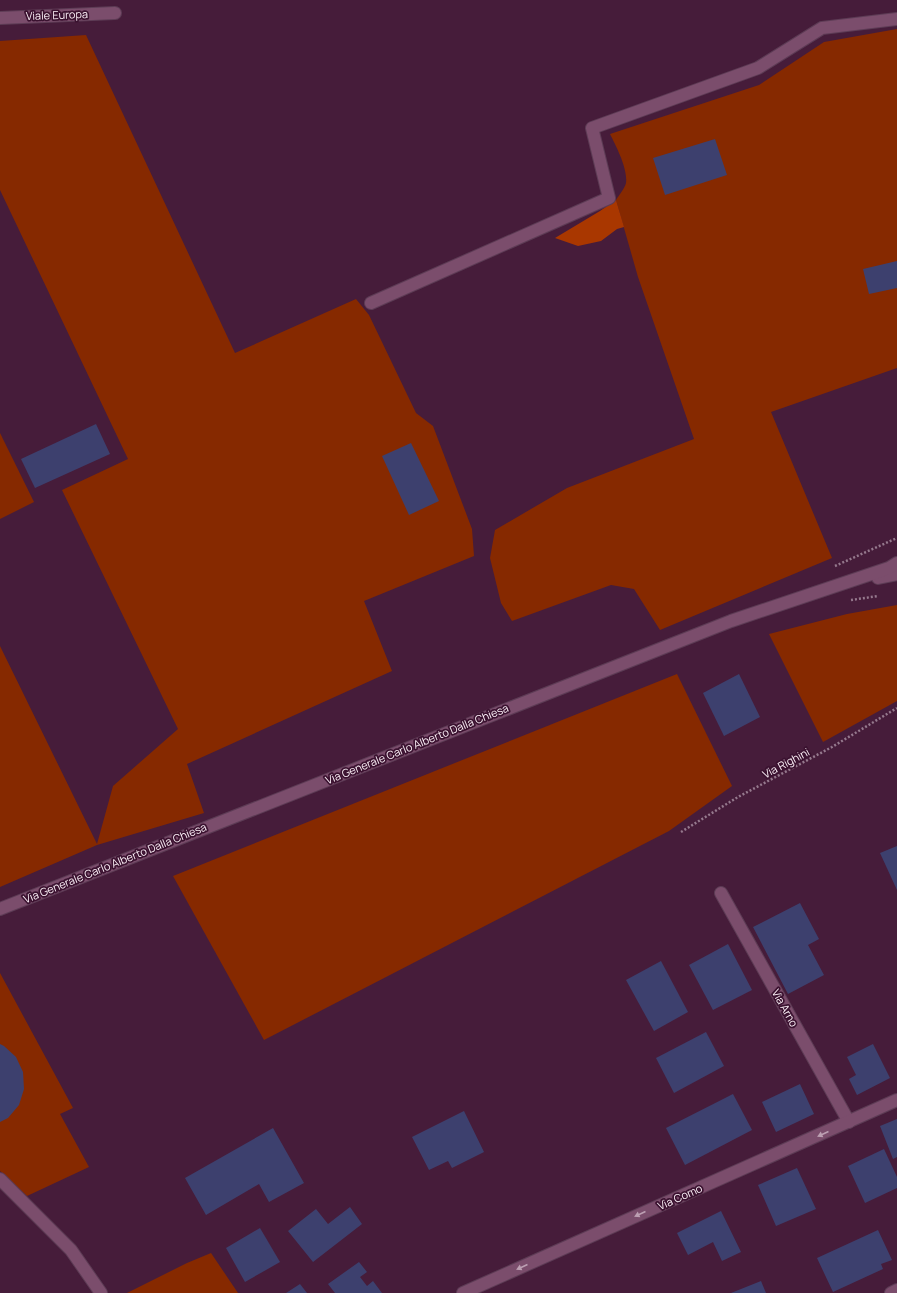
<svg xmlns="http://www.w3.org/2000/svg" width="897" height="1293" viewBox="0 0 897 1293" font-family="Manrope,sans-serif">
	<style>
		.green { fill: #862900 }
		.forest { fill: #a93700 }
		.building { fill: #3d406e }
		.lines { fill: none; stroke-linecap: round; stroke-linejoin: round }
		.minor-casing { stroke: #5d3c55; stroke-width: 14 }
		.path { stroke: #95798d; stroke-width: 2.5; stroke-dasharray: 2 2; stroke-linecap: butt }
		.minor { stroke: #7b4d6c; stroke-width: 12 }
		.oneway { fill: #bc9fb2 }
		.labels { text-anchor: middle; stroke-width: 3.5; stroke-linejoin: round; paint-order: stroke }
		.street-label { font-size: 11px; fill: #fdf1f8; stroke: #3b1230 }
	</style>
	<rect width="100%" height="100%" fill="#461c3a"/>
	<g class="green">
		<path d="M 897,29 L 897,368 L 771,412 L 832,558 L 660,630 L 634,589 L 611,585 L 512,621 L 501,603 L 490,558 L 495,530 L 567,488 L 694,439 L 638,277 L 616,200 C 619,195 625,188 626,183 C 628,169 616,146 610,134 L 759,85 L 824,42 Z"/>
		<polygon points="86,35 235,353 356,299 369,315 416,413 433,426 472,529 474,556 364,601 392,671 187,764 204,813 97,845 0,887 0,646 97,844 113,786 178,729 62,490 128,459 0,190 0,41"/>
		<polygon points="0,433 34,502 0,519"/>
		<polygon points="897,605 897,701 823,742 769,634 847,614"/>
		<polygon points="677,674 732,786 669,831 264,1040 173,876"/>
		<polygon points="0,973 73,1108 60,1114 89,1167 27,1196 0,1171"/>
		<polygon points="211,1253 238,1293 127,1293 187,1263"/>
	</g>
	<polygon class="forest" points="616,200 624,227 617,229 601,241 578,246 555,238 600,211"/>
	<g class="building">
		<polygon points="715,139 727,175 665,195 653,158"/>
		<polygon points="897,261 897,288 869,294 863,269"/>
		<polygon points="96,424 110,454 35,488 21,459"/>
		<polygon points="411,443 439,501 409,515 382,456"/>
		<polygon points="739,674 760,717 724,736 703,693"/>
		<polygon points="897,846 897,890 880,853"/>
		<polygon points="800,903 819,939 808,945 824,975 788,994 753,927"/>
		<polygon points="728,944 752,990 713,1010 689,965"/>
		<polygon points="661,961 688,1012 654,1031 626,980"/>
		<polygon points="706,1032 724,1066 674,1093 656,1058"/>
		<polygon points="0,1044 4,1046 16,1057 23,1072 24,1089 19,1105 8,1118 0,1122"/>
		<polygon points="873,1044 890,1078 857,1095 849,1079 856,1075 847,1057"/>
		<polygon points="800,1084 814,1114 776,1132 762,1102"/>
		<polygon points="733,1094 752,1130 685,1165 666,1128"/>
		<polygon points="464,1111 484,1152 452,1168 448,1161 429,1170 412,1137"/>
		<polygon points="897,1119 897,1157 893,1159 880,1126"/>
		<polygon points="273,1128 304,1183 269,1202 259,1184 206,1215 185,1178"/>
		<polygon points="884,1149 897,1177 897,1188 865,1203 848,1166"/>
		<polygon points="797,1168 816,1209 776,1226 758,1185"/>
		<polygon points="350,1207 362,1224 313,1262 288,1231 316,1209 328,1224"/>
		<polygon points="721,1211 741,1252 722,1261 713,1242 688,1255 677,1233"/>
		<polygon points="260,1228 280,1262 245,1282 226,1248"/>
		<polygon points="878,1230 892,1260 881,1264 883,1269 833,1292 817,1258"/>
		<polygon points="359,1262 367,1272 360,1277 367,1286 373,1281 382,1293 335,1293 328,1284"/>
		<polygon points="761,1281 766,1293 731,1293"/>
		<polygon points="300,1284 307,1293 286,1293"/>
	</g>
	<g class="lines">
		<g class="minor-casing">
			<g id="minor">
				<polyline points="0,18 115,13"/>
				<polyline points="371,303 609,198 592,128 758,68 822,28 897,19"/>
				<polyline points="878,578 897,574"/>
				<polyline points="721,893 849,1122"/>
				<polyline points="0,909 731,621 889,568 897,563"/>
				<polyline points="0,1179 71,1250 101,1293"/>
				<polyline points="463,1293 897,1100"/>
				<polyline points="891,1293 897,1290"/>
			</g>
		</g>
		<g class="path">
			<polyline points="835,566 897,538"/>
			<polyline points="851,600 878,596"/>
			<polyline points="681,832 738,797 832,747 897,708"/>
		</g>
		<use href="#minor" class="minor"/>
	</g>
	<defs><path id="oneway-solid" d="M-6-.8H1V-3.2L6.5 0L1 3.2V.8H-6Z"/></defs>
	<g class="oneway">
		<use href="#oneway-solid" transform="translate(823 1134) rotate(156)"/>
		<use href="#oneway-solid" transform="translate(640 1214) rotate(156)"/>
		<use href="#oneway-solid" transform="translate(522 1267) rotate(156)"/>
	</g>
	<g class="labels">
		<g class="street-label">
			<text transform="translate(57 15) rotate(-2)" y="4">Viale Europa</text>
			<text transform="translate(417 744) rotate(-22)" y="4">Via Generale Carlo Alberto Dalla Chiesa</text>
			<text transform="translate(786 763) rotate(-28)" y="4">Via Righini</text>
			<text transform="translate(115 863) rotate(-22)" y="4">Via Generale Carlo Alberto Dalla Chiesa</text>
			<text transform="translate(785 1008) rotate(61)" y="4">Via Arno</text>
			<text transform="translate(680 1197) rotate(-24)" y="4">Via Como</text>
		</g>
	</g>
</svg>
